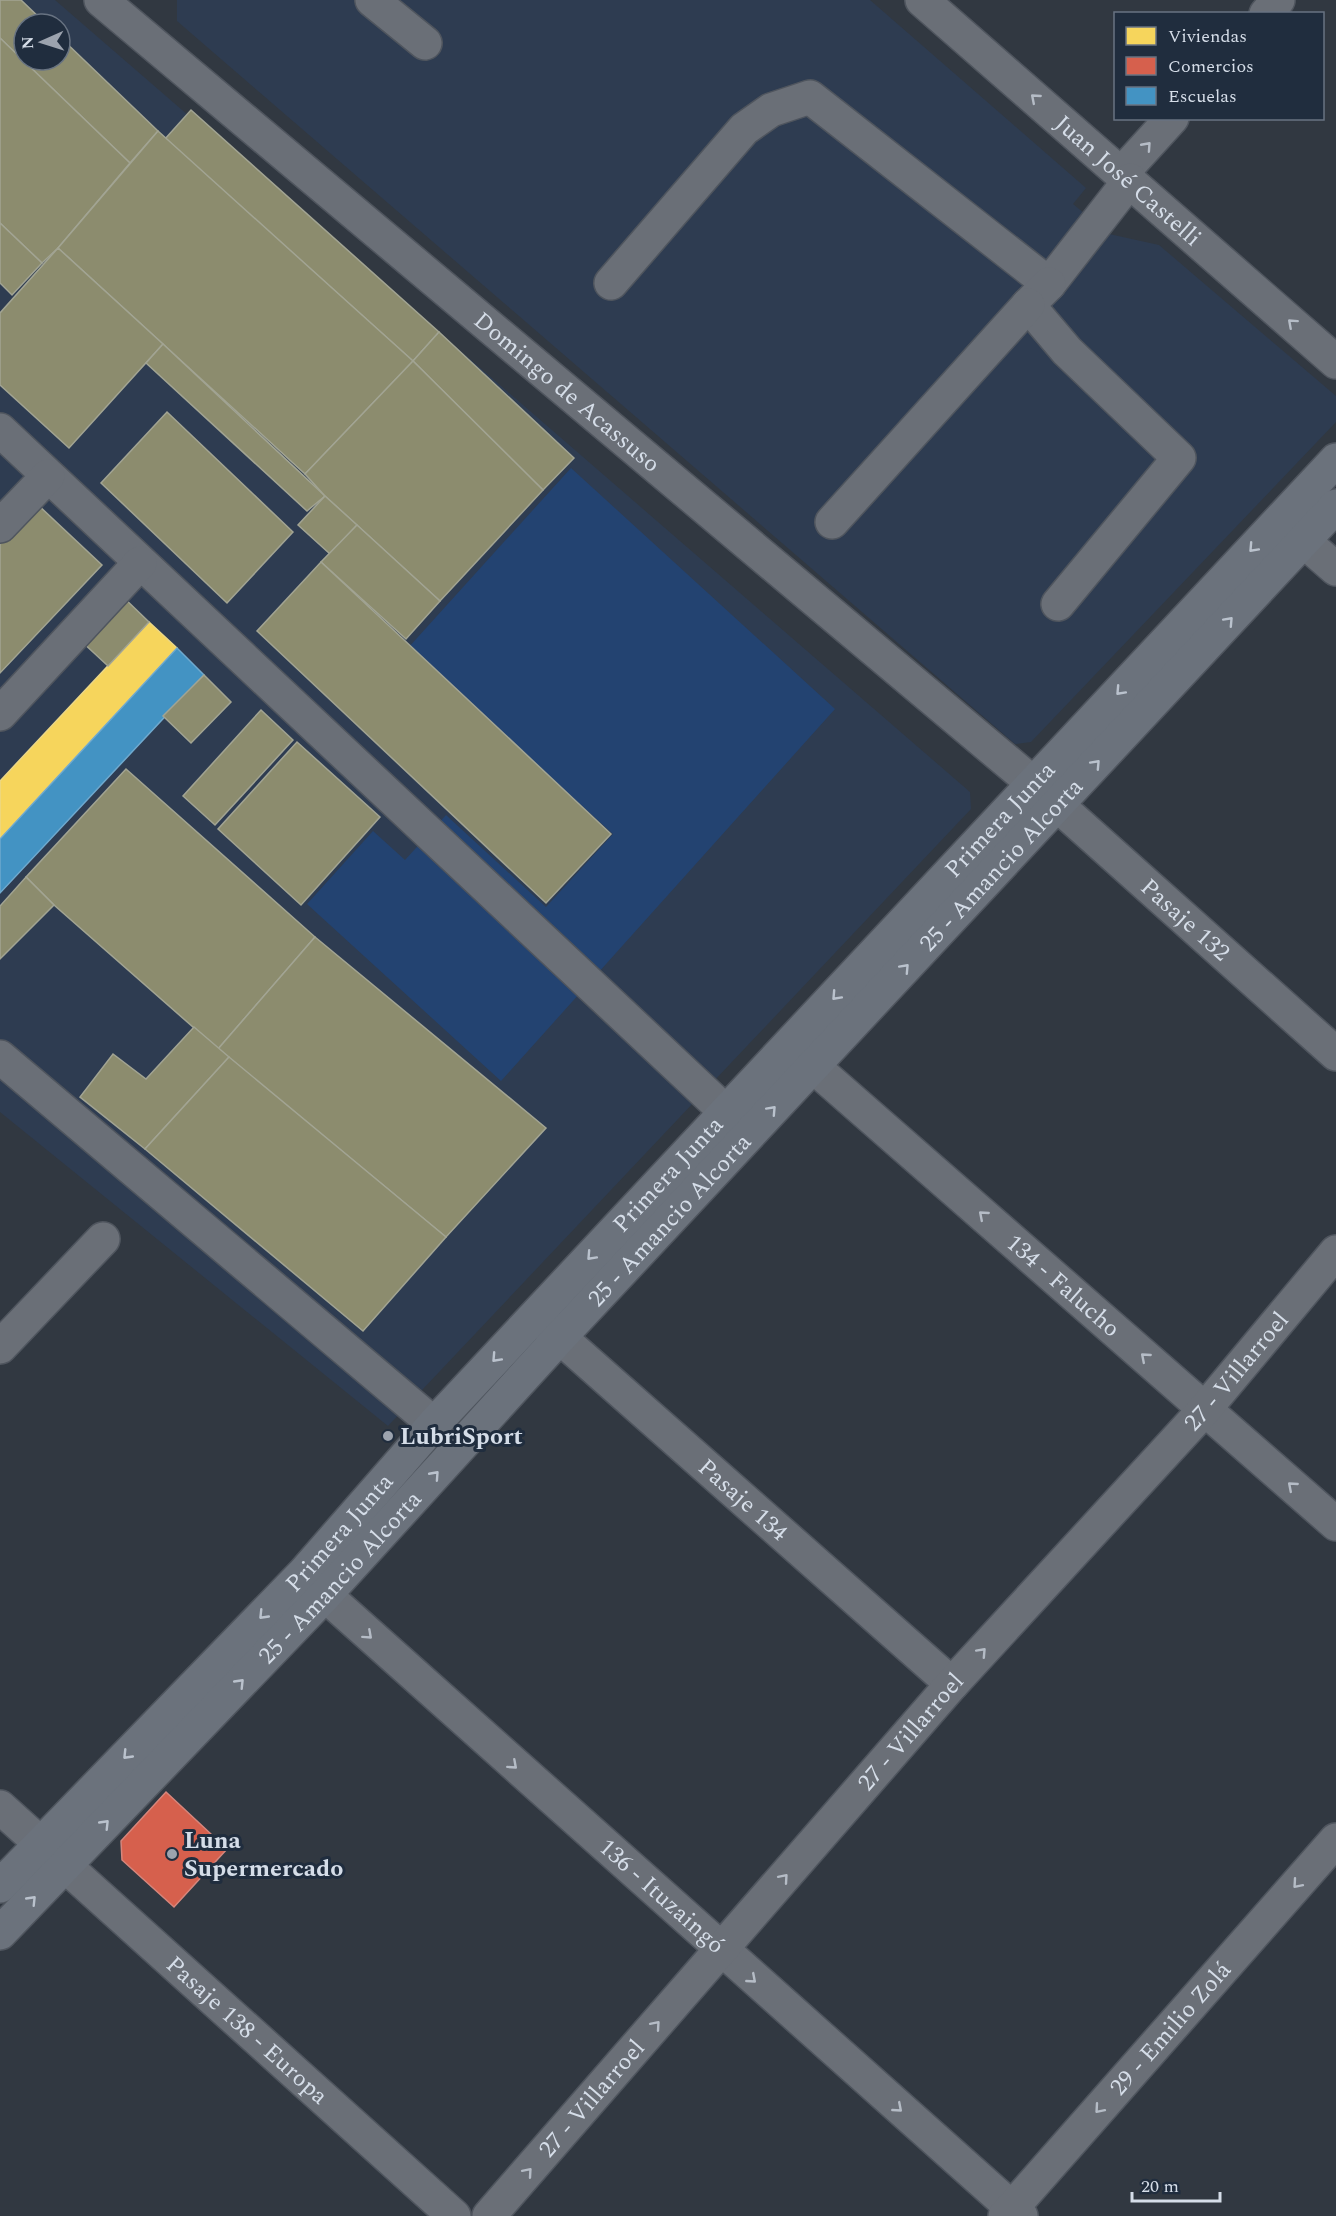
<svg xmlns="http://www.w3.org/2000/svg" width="1336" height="2216" viewBox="0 0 1336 2216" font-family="Spectral,serif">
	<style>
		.built { fill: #2e3c51; fill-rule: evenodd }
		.green { fill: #234371 }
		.homes { fill: #f6d55c; stroke: #ecd786; stroke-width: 1.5 }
		.shops { fill: #d6604d; stroke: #d6867c; stroke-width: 1.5 }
		.schools { fill: #4393c3; stroke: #6fa9ce; stroke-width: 1.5 }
		.industry { fill: #8c8c6e; stroke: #a2a493; stroke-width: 1.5 }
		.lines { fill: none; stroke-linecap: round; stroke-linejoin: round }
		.minor-casing { stroke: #4f555e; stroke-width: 36 }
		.major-casing { stroke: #4f555e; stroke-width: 36 }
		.minor { stroke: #6a6f77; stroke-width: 33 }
		.major { stroke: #6b727c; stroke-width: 33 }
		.oneway { stroke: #b5bcc6 }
		.oneway2 { stroke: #bac2cd }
		.poi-dot { fill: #9ca3ae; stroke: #202d3e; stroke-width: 2 }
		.labels { text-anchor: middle; stroke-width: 6; stroke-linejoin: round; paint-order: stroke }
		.street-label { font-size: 24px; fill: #d5dde8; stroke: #202d3e }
		.poi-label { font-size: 24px; font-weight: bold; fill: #d5dde8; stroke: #202d3e; text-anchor: start }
	</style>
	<rect width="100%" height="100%" fill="#313841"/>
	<g class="built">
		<path d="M 0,0 L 55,0 L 970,792 L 971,809 L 388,1426 L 0,1112 ZM 24,24 L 60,24 L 60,60 L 24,60 Z"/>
		<polygon points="177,0 870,0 1086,188 1073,204 1109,234 1159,245 1336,396 1336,422 1031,742 1015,744 177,21"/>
	</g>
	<polygon class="green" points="571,468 835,709 501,1081 307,904 373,831 405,860 446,815 546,907 613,834 408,648"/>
	<polygon class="homes" points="149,622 177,648 0,839 0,781"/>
	<polygon class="shops" points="166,1792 227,1849 174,1907 122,1860 121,1841"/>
	<polygon class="schools" points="177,648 204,675 0,893 0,839"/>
	<g class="industry">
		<polygon points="0,0 21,0 46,24 24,24 24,60 60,60 60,37 158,131 130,163 0,38"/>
		<polygon points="0,38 130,163 58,248 42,263 0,223"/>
		<polygon points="191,110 439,332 413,361 165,139"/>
		<polygon points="158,131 413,361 305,474 58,248"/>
		<polygon points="0,223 42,263 12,295 0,283"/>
		<polygon points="58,248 163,344 69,448 0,385 0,313"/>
		<polygon points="439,332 574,458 543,490 413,361"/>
		<polygon points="163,344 325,496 307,511 146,363"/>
		<polygon points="413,361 543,490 440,601 325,496 305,474"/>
		<polygon points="167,412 293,532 227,603 101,483"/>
		<polygon points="325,496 357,525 330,554 298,525"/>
		<polygon points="37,504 102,565 0,673 0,543"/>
		<polygon points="357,525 440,601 406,639 321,562"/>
		<polygon points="321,562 611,834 546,903 257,631"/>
		<polygon points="121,595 149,622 108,666 80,640"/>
		<polygon points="204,675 231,702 191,743 163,716"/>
		<polygon points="261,710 293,740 215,825 183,796"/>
		<polygon points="297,742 380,817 301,905 218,829"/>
		<polygon points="126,769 315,937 218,1049 54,905 26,877"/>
		<polygon points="26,877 54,905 0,959 0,906"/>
		<polygon points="315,937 546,1128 446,1237 218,1049"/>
		<polygon points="194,1027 229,1057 145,1149 80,1097 113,1054 146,1079"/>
		<polygon points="229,1057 446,1237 363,1331 145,1149"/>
	</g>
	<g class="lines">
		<g class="minor-casing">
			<g id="minor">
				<path id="s1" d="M 101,0 L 1034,784 L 1336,1054"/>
				<polyline points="372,0 425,43"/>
				<path id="s2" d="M 922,0 L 1336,362"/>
				<polyline points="1266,14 1278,0"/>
				<polyline points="1122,173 1172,118"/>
				<polyline points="611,283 744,129 771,110 810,97 1049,284 1130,180"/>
				<polyline points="1049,284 1028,305 1067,351 1179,458 1058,604"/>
				<polyline points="0,430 727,1113"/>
				<polyline points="832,522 1028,305"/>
				<polyline points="1283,523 1336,569"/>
				<polyline points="0,526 48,476"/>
				<polyline points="0,714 140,563"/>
				<path id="s3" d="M 791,1047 L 1336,1524"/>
				<polyline points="0,1057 434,1424"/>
				<path id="s4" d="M 538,1318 L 952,1684"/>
				<polyline points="0,1347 103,1239"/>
				<path id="s5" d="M 305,1575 L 325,1595 L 1021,2216"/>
				<path id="s6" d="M 0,1807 L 454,2216"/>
				<path id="s7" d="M 489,2216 L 952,1684 L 1205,1409 L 1336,1252"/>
				<path id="s8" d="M 1005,2216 L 1336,1840"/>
			</g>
		</g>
		<g class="major-casing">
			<g id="major">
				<path id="s9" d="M 0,1886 L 304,1573 L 434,1424 L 1336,460"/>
				<path id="s10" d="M 0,1933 L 325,1595 L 560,1337 L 1336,506"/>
			</g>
		</g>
		<use href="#minor" class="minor"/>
		<use href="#major" class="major"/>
	</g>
	<defs><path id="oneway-chevron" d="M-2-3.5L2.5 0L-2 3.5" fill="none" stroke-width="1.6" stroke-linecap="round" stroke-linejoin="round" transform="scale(1.5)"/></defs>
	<g class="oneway">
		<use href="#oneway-chevron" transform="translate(1035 98) rotate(-139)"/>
		<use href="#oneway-chevron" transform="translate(1147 146) rotate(-48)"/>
		<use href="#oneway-chevron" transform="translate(1292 323) rotate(-138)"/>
		<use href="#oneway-chevron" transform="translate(983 1215) rotate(-139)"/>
		<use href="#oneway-chevron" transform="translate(1145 1357) rotate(-139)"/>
		<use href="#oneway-chevron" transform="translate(1292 1486) rotate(-139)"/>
		<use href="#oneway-chevron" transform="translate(368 1635) rotate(42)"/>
		<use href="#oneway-chevron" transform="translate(982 1652) rotate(-47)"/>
		<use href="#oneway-chevron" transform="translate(513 1765) rotate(42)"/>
		<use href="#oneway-chevron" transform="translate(784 1878) rotate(-49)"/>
		<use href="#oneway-chevron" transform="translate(1297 1884) rotate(131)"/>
		<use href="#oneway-chevron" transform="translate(752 1979) rotate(41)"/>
		<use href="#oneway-chevron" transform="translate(656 2025) rotate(-49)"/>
		<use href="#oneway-chevron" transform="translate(898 2108) rotate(41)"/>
		<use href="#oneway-chevron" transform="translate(1099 2109) rotate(131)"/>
		<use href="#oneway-chevron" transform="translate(528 2172) rotate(-49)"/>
	</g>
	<g class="oneway2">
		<use href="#oneway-chevron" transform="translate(1253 548) rotate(133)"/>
		<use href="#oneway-chevron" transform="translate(1229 621) rotate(-47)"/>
		<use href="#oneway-chevron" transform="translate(1120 691) rotate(133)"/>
		<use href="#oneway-chevron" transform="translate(1096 764) rotate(-47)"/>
		<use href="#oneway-chevron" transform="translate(905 968) rotate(-47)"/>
		<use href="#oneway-chevron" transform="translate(836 996) rotate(133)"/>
		<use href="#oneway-chevron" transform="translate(772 1110) rotate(-47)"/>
		<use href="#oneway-chevron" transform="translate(591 1256) rotate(133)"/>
		<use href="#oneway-chevron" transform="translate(496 1358) rotate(133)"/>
		<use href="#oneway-chevron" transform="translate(435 1475) rotate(-48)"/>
		<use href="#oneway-chevron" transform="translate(263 1615) rotate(134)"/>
		<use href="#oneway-chevron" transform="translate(240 1683) rotate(-46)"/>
		<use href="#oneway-chevron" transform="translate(127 1755) rotate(134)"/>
		<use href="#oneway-chevron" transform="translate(105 1824) rotate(-46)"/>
		<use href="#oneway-chevron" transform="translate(32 1900) rotate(-46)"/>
	</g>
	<g class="poi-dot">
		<circle cx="388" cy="1436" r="6"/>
		<circle cx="172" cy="1854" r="6"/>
	</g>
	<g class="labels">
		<g class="street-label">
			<text dy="8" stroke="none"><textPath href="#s2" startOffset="274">Juan José Castelli</textPath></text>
			<text dy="8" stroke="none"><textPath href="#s1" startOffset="609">Domingo de Acassuso</textPath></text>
			<text dy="8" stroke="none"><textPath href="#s9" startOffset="1462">Primera Junta</textPath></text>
			<text dy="8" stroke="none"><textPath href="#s10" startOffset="1464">25 - Amancio Alcorta</textPath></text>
			<text dy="8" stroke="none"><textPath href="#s1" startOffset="1422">Pasaje 132</textPath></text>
			<text dy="8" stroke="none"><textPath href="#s9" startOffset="976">Primera Junta</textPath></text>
			<text dy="8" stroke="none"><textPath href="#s10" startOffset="978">25 - Amancio Alcorta</textPath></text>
			<text dy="8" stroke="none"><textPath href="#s3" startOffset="362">134 - Falucho</textPath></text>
			<text dy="8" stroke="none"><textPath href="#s7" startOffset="1128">27 - Villarroel</textPath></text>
			<text dy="8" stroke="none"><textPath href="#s4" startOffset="274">Pasaje 134</textPath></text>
			<text dy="8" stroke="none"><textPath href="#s9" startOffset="490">Primera Junta</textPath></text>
			<text dy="8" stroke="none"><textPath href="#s10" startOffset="492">25 - Amancio Alcorta</textPath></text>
			<text dy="8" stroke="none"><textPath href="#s7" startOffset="642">27 - Villarroel</textPath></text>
			<text dy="8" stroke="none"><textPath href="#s5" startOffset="480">136 - Ituzaingó</textPath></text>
			<text dy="8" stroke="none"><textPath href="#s8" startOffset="250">29 - Emilio Zolá</textPath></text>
			<text dy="8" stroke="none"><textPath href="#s6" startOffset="333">Pasaje 138 - Europa</textPath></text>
			<text dy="8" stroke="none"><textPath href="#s7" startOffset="156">27 - Villarroel</textPath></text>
		</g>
		<g class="poi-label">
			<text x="400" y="1444">LubriSport</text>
			<text x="184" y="1848">Luna<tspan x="184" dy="28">Supermercado</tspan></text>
		</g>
	</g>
	<rect x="1114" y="12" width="210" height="108" fill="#202d3e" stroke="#687382" stroke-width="1.5"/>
	<rect x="1126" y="27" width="30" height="18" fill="#f6d55c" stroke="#687382" stroke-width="1.5"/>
	<text x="1168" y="42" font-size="18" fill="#d5dde8">Viviendas</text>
	<rect x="1126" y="57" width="30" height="18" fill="#d6604d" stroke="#687382" stroke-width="1.5"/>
	<text x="1168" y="72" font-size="18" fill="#d5dde8">Comercios</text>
	<rect x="1126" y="87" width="30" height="18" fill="#4393c3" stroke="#687382" stroke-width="1.5"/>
	<text x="1168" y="102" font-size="18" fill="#d5dde8">Escuelas</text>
	<g transform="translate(42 42) rotate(267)"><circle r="28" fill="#202d3e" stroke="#687382" stroke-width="1.5"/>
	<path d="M0-4.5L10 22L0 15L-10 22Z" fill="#9ca3ae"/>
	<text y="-9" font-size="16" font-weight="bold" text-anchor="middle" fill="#d5dde8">N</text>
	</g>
	<path d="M1132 2192v9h88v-9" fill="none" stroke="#d5dde8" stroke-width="3"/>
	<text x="1141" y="2192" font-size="18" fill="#d5dde8" stroke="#202d3e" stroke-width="4.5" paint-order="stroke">20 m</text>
</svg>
